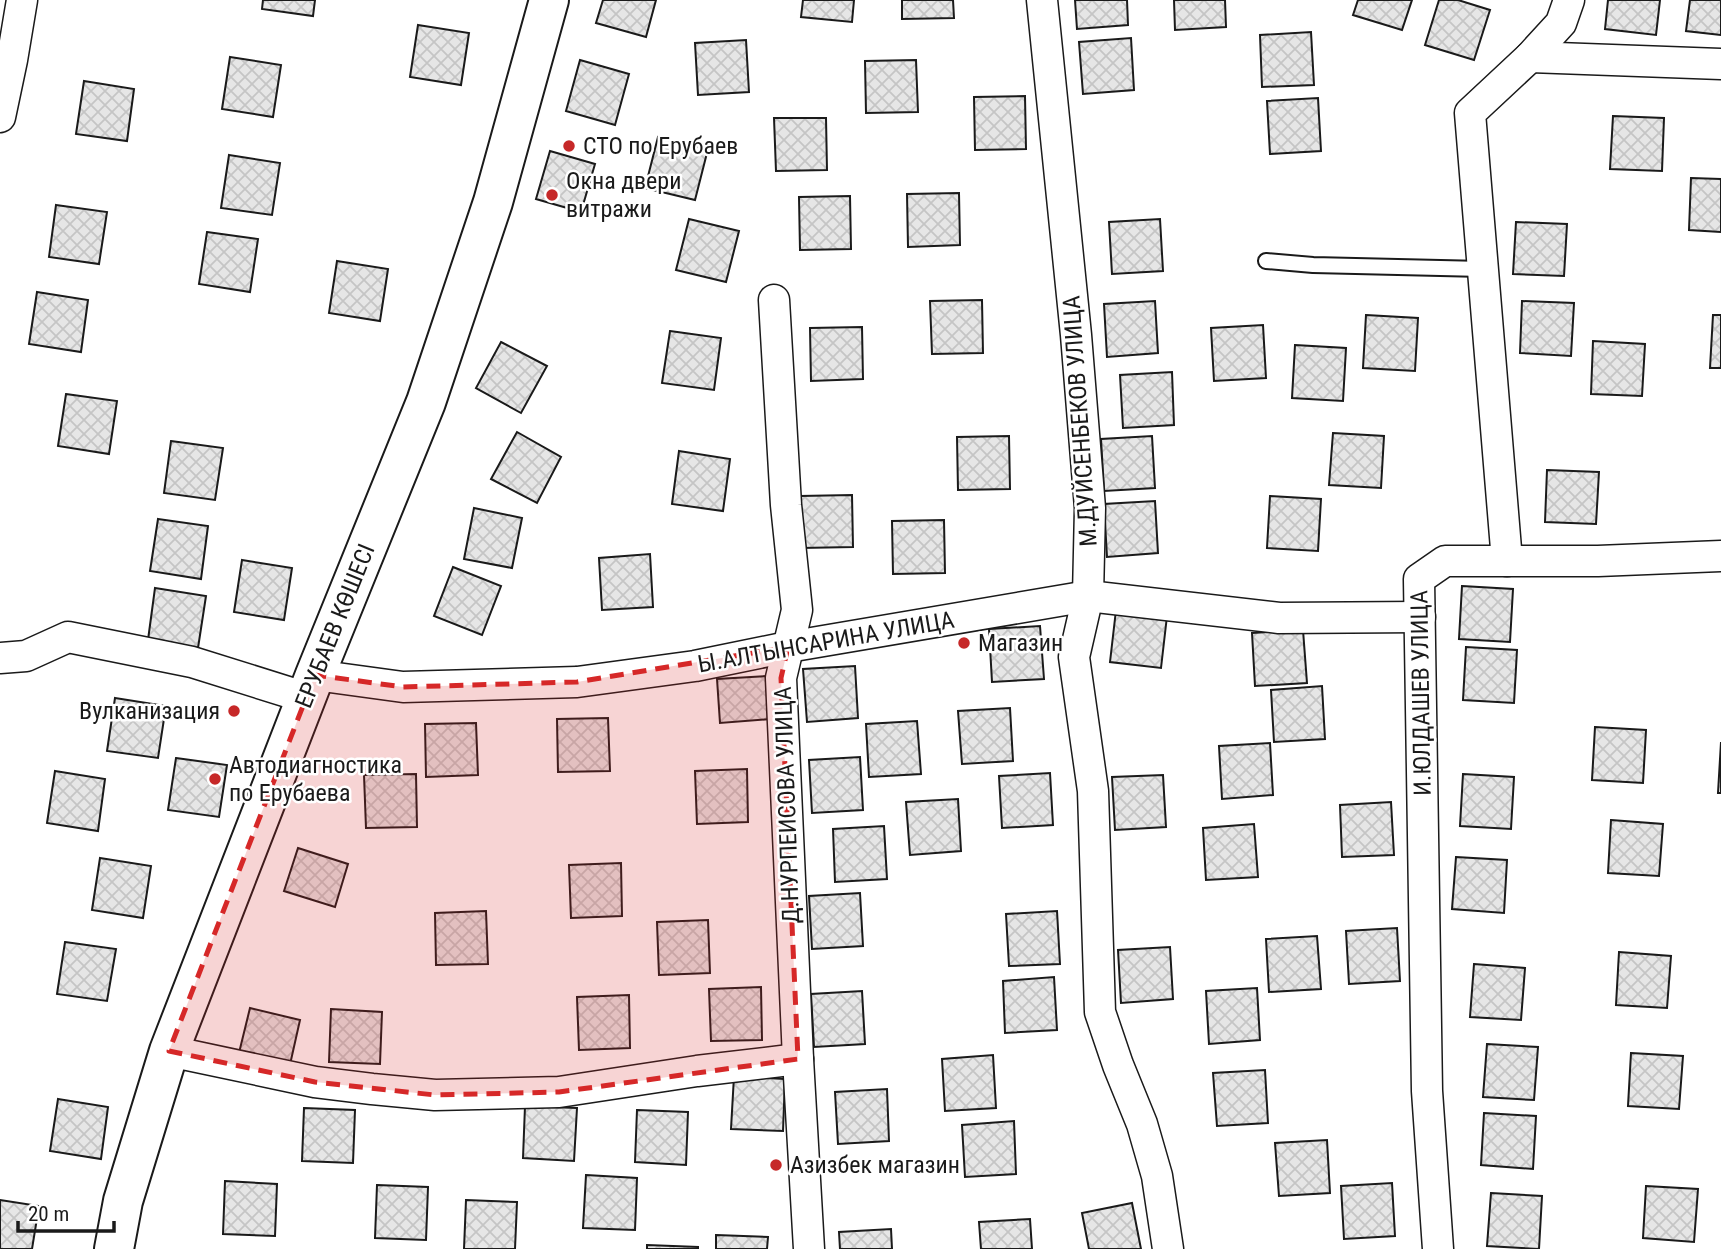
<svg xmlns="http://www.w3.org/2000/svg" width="1721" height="1249" viewBox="0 0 1721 1249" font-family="'Roboto Condensed',sans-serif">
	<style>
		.building { fill: url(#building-cross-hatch); stroke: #1a1a1a; stroke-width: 2 }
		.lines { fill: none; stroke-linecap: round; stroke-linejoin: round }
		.lane-casing { stroke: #1a1a1a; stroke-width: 18 }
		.street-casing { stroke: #1a1a1a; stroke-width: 33 }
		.secondary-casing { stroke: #1a1a1a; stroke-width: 42 }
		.lane { stroke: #fff; stroke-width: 14 }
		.street { stroke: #fff; stroke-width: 30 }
		.secondary { stroke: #fff; stroke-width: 38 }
		.marked { fill: #d62828; fill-opacity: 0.2; stroke: #d62828; stroke-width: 5; stroke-dasharray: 14 9; stroke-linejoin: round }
		.poi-dot { fill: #c62828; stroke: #fff; stroke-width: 2.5 }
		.labels { text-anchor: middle; stroke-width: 5; stroke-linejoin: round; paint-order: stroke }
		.poi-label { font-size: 24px; fill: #1a1a1a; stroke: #fff; text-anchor: start }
		.street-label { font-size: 24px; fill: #1a1a1a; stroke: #fff }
	</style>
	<defs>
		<pattern id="building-cross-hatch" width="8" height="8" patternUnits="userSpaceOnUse" patternTransform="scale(1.75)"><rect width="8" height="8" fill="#e6e6e6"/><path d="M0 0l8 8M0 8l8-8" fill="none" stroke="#c5c5c5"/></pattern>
	</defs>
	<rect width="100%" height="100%" fill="#fff"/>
	<g class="building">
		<polygon points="263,0 315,0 313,16 262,9"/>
		<polygon points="603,0 656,0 646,37 596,23"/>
		<polygon points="803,0 854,0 852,22 801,17"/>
		<polygon points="902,0 953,0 954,18 902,19"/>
		<polygon points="1075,0 1127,0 1128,25 1077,29"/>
		<polygon points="1174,0 1225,0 1226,27 1175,30"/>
		<polygon points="1358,0 1412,0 1402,30 1353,15"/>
		<polygon points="1439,0 1458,0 1490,10 1474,60 1425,45"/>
		<polygon points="1608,0 1660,0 1656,35 1605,29"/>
		<polygon points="1690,0 1721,0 1721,35 1686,31"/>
		<polygon points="418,25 469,33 461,85 410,77"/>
		<polygon points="1311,32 1314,85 1262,87 1260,35"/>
		<polygon points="1131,38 1134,90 1083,94 1079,42"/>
		<polygon points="746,40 749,92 698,95 695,43"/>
		<polygon points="230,57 281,65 273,117 222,109"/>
		<polygon points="580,60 629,74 615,125 566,111"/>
		<polygon points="916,60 918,112 866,113 865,61"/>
		<polygon points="84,81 134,89 127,141 76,134"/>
		<polygon points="1025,96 1026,149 975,150 974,97"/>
		<polygon points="1318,98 1321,151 1270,154 1267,101"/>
		<polygon points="1613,116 1664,118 1662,171 1610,169"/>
		<polygon points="774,118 826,118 827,170 776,171"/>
		<polygon points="658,137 708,149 695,200 645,188"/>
		<polygon points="550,151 595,164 581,212 536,199"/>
		<polygon points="229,155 280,163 272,215 221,208"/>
		<polygon points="1691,178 1721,179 1721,232 1689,230"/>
		<polygon points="959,193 960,245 908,247 907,194"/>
		<polygon points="850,196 851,249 800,250 799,197"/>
		<polygon points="56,205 107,212 99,264 49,257"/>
		<polygon points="689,219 739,231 726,282 676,270"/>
		<polygon points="1160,219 1163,271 1112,274 1109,222"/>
		<polygon points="1516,222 1567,224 1564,276 1513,274"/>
		<polygon points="207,232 258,239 250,292 199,284"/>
		<polygon points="337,261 388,269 380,321 329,313"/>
		<polygon points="37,292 88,300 81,352 29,344"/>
		<polygon points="982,300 983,353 932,354 930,301"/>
		<polygon points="1155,301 1158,353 1107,357 1104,304"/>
		<polygon points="1522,301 1574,303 1571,356 1520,353"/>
		<polygon points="1366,315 1418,318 1415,371 1363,368"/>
		<polygon points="1713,315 1721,315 1721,368 1710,368"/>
		<polygon points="1263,325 1266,378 1214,381 1211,328"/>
		<polygon points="862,327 863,379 811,381 810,328"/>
		<polygon points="670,331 721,338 714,390 662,383"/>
		<polygon points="1593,341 1645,344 1642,396 1591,394"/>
		<polygon points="501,342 547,366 521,413 476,388"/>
		<polygon points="1295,345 1346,348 1343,401 1292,398"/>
		<polygon points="1172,372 1174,425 1123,428 1120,375"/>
		<polygon points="66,394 117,401 109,454 58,446"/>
		<polygon points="517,432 561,457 537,503 491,479"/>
		<polygon points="1333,433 1384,436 1381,488 1329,485"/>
		<polygon points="1009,436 1010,489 958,490 957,437"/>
		<polygon points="1152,436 1155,488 1104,491 1101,439"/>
		<polygon points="171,441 223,448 215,500 164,493"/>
		<polygon points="679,451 730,459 723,511 672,504"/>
		<polygon points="1547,470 1599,472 1596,524 1545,522"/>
		<polygon points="852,495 853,547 801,548 800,496"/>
		<polygon points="1270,496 1321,499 1318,551 1267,548"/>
		<polygon points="1155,501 1158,553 1107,557 1104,504"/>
		<polygon points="474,508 522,518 512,568 464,559"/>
		<polygon points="158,519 208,526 201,579 150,571"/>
		<polygon points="944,520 945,573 893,574 892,521"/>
		<polygon points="650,554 653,607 602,610 599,558"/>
		<polygon points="242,560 292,568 284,620 234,612"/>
		<polygon points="453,567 501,586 482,635 434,616"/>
		<polygon points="1462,586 1513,589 1510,642 1459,639"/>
		<polygon points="155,588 206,596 198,648 148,640"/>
		<polygon points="1116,610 1167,616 1161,668 1110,662"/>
		<polygon points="1040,626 1044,679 992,682 989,629"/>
		<polygon points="1303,630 1307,683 1255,686 1252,633"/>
		<polygon points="1466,647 1517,650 1514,703 1463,700"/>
		<polygon points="855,666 858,718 807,722 803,669"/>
		<polygon points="767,676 770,719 720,723 717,679"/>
		<polygon points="1322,686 1325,739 1274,742 1271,690"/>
		<polygon points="115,698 166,706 158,758 107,751"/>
		<polygon points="1010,708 1013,761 962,764 958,711"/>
		<polygon points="608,718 610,771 558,772 557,719"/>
		<polygon points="917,721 921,774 869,777 866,724"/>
		<polygon points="476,723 478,775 426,777 425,724"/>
		<polygon points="1595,727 1646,730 1643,783 1592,780"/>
		<polygon points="1721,742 1721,793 1718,793"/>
		<polygon points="1270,743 1273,795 1222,799 1219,746"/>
		<polygon points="860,757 863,810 812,813 809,760"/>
		<polygon points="176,758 227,765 219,817 168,810"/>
		<polygon points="747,769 748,822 697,824 695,771"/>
		<polygon points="55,771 105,779 98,831 47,823"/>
		<polygon points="1050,773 1053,825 1002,828 999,776"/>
		<polygon points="416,774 417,827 366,828 364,775"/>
		<polygon points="1463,774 1514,777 1511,829 1460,826"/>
		<polygon points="1163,775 1166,827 1115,830 1112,777"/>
		<polygon points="958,799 961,851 910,855 906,802"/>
		<polygon points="1391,802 1394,855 1342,857 1340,805"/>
		<polygon points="1611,820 1663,824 1659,876 1608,873"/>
		<polygon points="1254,824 1258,877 1206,880 1203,828"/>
		<polygon points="884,826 887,879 835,882 833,829"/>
		<polygon points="298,848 348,864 335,907 284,891"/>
		<polygon points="1456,857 1507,860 1504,913 1452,909"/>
		<polygon points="100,858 151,866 143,918 92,910"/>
		<polygon points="621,863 622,916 571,918 569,865"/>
		<polygon points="860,893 863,946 812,949 809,896"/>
		<polygon points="486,911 488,964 436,965 435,913"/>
		<polygon points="1057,911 1060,964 1009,966 1006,914"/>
		<polygon points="708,920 710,973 659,975 657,922"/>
		<polygon points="1397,928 1400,981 1349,984 1346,931"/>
		<polygon points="1317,936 1321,989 1269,992 1266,939"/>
		<polygon points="65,942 116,949 107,1001 57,994"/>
		<polygon points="1170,947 1173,999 1121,1003 1118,950"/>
		<polygon points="1619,952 1671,956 1667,1008 1616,1005"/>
		<polygon points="1474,964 1525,968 1521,1020 1470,1017"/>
		<polygon points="1054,977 1057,1030 1005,1033 1003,981"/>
		<polygon points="761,987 762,1040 711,1041 709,989"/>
		<polygon points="1257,988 1260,1040 1209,1044 1206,991"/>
		<polygon points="862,991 865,1044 814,1047 811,994"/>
		<polygon points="629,995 630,1048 579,1050 577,997"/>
		<polygon points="250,1008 300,1020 289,1069 238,1057"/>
		<polygon points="331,1009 382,1012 380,1064 329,1062"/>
		<polygon points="1487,1044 1538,1047 1534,1100 1483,1097"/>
		<polygon points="1631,1053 1683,1056 1679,1109 1628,1106"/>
		<polygon points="993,1055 996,1108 945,1111 942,1059"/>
		<polygon points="1265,1070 1268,1123 1217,1126 1213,1073"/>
		<polygon points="734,1076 785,1079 783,1131 731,1129"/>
		<polygon points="887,1089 889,1141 838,1144 835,1092"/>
		<polygon points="58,1099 108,1107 101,1159 50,1151"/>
		<polygon points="525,1106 577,1108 574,1161 523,1158"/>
		<polygon points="304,1108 355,1110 353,1163 302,1161"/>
		<polygon points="637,1110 688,1112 686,1165 635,1162"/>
		<polygon points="1484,1113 1536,1116 1533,1169 1481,1165"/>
		<polygon points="1014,1121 1016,1174 965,1177 962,1125"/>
		<polygon points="1327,1140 1330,1193 1279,1196 1275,1143"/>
		<polygon points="586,1175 637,1178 635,1230 583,1228"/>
		<polygon points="225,1181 277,1184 275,1236 223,1234"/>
		<polygon points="1392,1183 1395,1236 1344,1239 1341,1186"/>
		<polygon points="377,1185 428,1187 426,1240 375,1238"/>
		<polygon points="1646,1186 1698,1189 1694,1242 1643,1238"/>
		<polygon points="1491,1193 1542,1196 1539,1249 1487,1246"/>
		<polygon points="0,1200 39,1206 32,1249 0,1249"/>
		<polygon points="466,1200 517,1202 515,1249 464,1249"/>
		<polygon points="1132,1203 1141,1249 1089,1249 1082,1213"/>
		<polygon points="1030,1219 1032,1249 981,1249 979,1222"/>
		<polygon points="891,1229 892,1249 840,1249 839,1232"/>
		<polygon points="716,1235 768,1237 767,1249 716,1249"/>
		<polygon points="647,1245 698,1247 698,1249 647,1249"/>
	</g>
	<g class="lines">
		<g class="lane-casing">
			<polyline id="lane" points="1266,261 1313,265 1483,269"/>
		</g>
		<g class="street-casing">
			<g id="street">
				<polyline points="1042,0 1076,335 1090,508 1088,596 1074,657 1093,791 1100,1012 1118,1065 1142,1124 1157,1176 1168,1249"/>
				<polyline points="1530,57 1721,64"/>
				<polyline points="0,117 12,60 22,0"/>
				<polyline points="774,300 786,505 797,610 781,678 798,1059 809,1249"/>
				<polyline points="1507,561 1598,561 1721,556"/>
				<polyline points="0,658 26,656 68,637 192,662 307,698"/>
				<polyline points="315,675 403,687 577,682 695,666 788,647 1088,596 1279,618 1420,617"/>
				<polyline points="169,1051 315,1082 372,1089 435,1095 559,1092 697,1071 798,1059"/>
				<polyline points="1438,1249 1427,1091 1419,579 1445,561 1507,561 1470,113 1530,57 1561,23 1569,0"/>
			</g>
		</g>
		<g class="secondary-casing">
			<polyline id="secondary" points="114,1249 123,1201 169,1051 315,675 426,402 493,202 549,0"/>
		</g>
		<use href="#lane" class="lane"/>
		<use href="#street" class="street"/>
		<use href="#secondary" class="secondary"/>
	</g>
	<path class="marked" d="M 788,647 L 781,678 L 798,1059 L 559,1092 L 435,1095 L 315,1082 L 169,1051 L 315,675 L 403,687 L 577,682 Z"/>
	<g class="poi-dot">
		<circle cx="569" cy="146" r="7"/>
		<circle cx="552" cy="195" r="7"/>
		<circle cx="964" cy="643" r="7"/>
		<circle cx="234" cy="711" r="7"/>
		<circle cx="215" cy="779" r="7"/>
		<circle cx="776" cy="1165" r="7"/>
	</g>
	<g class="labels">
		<g class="poi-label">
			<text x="583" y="154">СТО по Ерубаев</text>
			<text x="566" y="189">Окна двери<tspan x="566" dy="28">витражи</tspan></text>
			<text x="978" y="651">Магазин</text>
			<text x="220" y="719" text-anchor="end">Вулканизация</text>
			<text x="229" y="773">Автодиагностика<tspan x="229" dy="28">по Ерубаева</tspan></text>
			<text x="790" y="1173">Азизбек магазин</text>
		</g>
		<g class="street-label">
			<text transform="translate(1080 421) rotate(-94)" y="8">М.ДУЙСЕНБЕКОВ УЛИЦА</text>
			<text transform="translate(335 626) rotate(-68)" y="8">ЕРУБАЕВ КӨШЕСІ</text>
			<text transform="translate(826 642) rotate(-10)" y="8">Ы.АЛТЫНСАРИНА УЛИЦА</text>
			<text transform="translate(1421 693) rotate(-91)" y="8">И.ЮЛДАШЕВ УЛИЦА</text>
			<text transform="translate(787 805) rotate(-92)" y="8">Д.НУРПЕИСОВА УЛИЦА</text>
		</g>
	</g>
	<path d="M18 1221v10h96v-10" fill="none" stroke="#1a1a1a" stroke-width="3.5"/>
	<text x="28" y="1221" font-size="21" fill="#1a1a1a" stroke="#ffffff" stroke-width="5" paint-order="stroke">20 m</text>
</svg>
